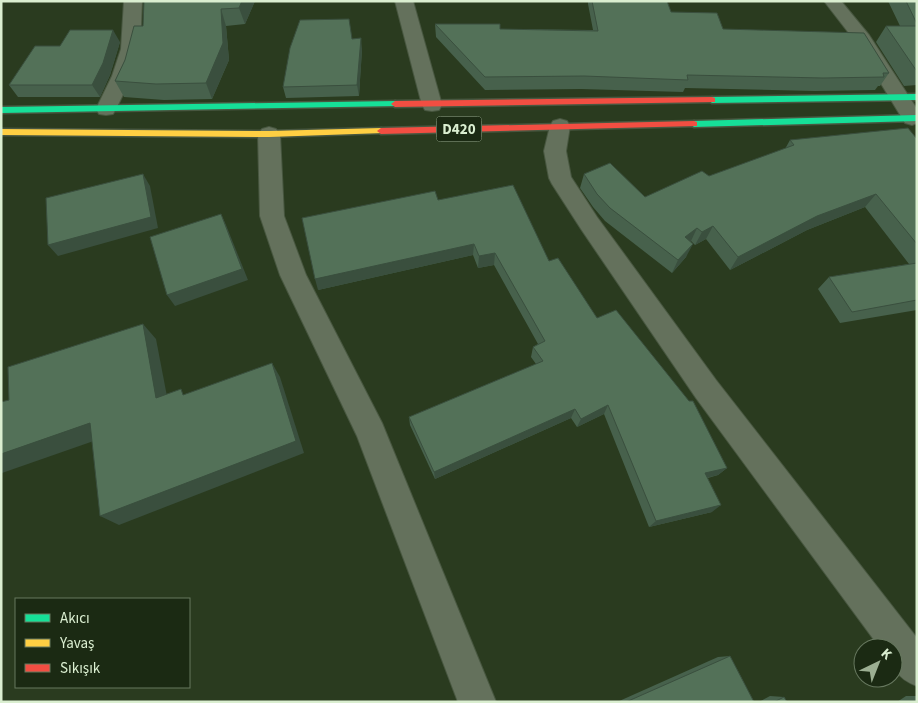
<svg xmlns="http://www.w3.org/2000/svg" width="918" height="703" viewBox="0 0 918 703" font-family="'Source Sans 3',sans-serif">
	<style>
		.lines { fill: none; stroke-linecap: round; stroke-linejoin: round }
		.street-casing { stroke: #485740; stroke-width: 2 }
		.fast-casing { stroke: #485740; stroke-width: 3 }
		.slow-casing { stroke: #485740; stroke-width: 3 }
		.jam-casing { stroke: #485740; stroke-width: 3 }
		.street { fill: #64715c; fill-rule: evenodd }
		.fast { fill: #16e098; fill-rule: evenodd }
		.slow { fill: #ffcf43; fill-rule: evenodd }
		.jam { fill: #f24e42; fill-rule: evenodd }
		.wall { fill: #47614c }
		.shaded-wall { fill: #3a4f3e }
		.building { fill: #537158; stroke: #3a4f3e }
		.labels { text-anchor: middle; stroke-width: 5; stroke-linejoin: round; paint-order: stroke }
		.shield { fill: #1b2a13; stroke: #a1b397; stroke-width: 1 }
		.shield-label { font-size: 15px; font-weight: bold; fill: #daeed0 }
	</style>
	<rect width="100%" height="100%" fill="#2a3b1f"/>
	<g class="lines">
		<g class="street-casing">
			<g id="street">
				<polygon points="124,1 142,1 140,49 132,76 116,109 113,114 106,115 99,114 96,109 112,76 121,49"/>
				<polygon points="395,1 413,1 442,105 439,110 432,111 425,110 422,105"/>
				<polygon points="824,1 841,1 869,35 917,109 917,123 912,125 905,123 855,41"/>
				<path d="M 560,119 L 567,121 L 570,126 L 566,151 L 571,177 L 597,217 L 716,380 L 917,638 L 917,686 C 896,678 893,669 893,648 L 880,648 L 696,398 L 581,229 L 552,184 L 549,178 L 544,151 L 550,126 L 553,121 Z"/>
				<polygon points="269,127 276,129 280,134 284,216 306,275 382,423 496,702 458,702 357,436 280,275 260,216 258,134 262,129"/>
			</g>
		</g>
		<g class="fast-casing">
			<g id="fast">
				<polygon points="917,94 917,100 712,103 708,100 712,97"/>
				<polygon points="395,101 398,102 398,106 1,113 1,107"/>
				<polygon points="917,115 917,121 694,127 690,124 694,121"/>
			</g>
		</g>
		<g class="slow-casing">
			<polygon id="slow" points="381,128 384,129 384,133 269,137 1,135 1,129 269,131"/>
		</g>
		<g class="jam-casing">
			<g id="jam">
				<polygon points="712,97 715,98 715,102 395,107 391,104 395,101"/>
				<polygon points="694,121 697,122 697,126 381,134 377,131 381,128"/>
			</g>
		</g>
		<use href="#street" class="street"/>
		<use href="#fast" class="fast"/>
		<use href="#slow" class="slow"/>
		<use href="#jam" class="jam"/>
	</g>
	<g class="wall">
		<polygon points="255,1 245,24 226,26 229,60 212,99 164,100 124,97 115,81 143,26"/>
		<polygon points="588,1 667,1 671,12 723,29 889,73 880,86 878,86 875,90 815,91 685,88 683,92 581,89 485,90 436,37 435,24 500,29 593,30 588,4"/>
		<polygon points="888,1 917,1 917,85 904,86 876,42 886,26 900,26"/>
		<polygon points="352,39 362,49 359,96 286,98 283,87"/>
		<polygon points="120,42 110,75 100,97 18,97 9,85 60,46"/>
		<polygon points="917,139 917,310 840,323 818,289 829,277 909,264 865,207 807,230 730,270 706,239 695,245 691,241 686,257 672,273 605,221 593,207 580,188 584,174 645,197 709,176 785,149 790,140"/>
		<polygon points="438,200 549,261 597,318 727,468 718,475 708,478 712,512 649,527 604,414 577,427 571,418 435,479 410,425 409,417 536,364 531,357 533,347 538,344 494,265 478,268 473,255 318,290"/>
		<polygon points="730,656 754,702 617,702 718,657"/>
		<polygon points="770,696 784,697 787,702 759,702"/>
		<polygon points="906,696 917,696 917,702 897,702"/>
	</g>
	<g class="shaded-wall">
		<polygon points="242,1 255,1 245,24 239,8"/>
		<polygon points="221,9 226,26 229,60 212,99 206,83"/>
		<polygon points="113,30 120,42 110,75 100,97 92,85"/>
		<polygon points="361,38 362,49 359,96 357,85"/>
		<polygon points="143,174 150,186 158,228 58,256 48,245"/>
		<polygon points="876,194 865,207 807,230 730,270 738,257 817,216"/>
		<polygon points="221,214 226,225 248,280 175,306 167,295"/>
		<polygon points="713,226 706,239 695,245 702,232"/>
		<polygon points="697,228 691,241 679,249 685,237"/>
		<polygon points="474,244 473,255 318,290 315,279"/>
		<polygon points="693,244 686,257 672,273 678,260"/>
		<polygon points="495,253 494,265 478,268 479,256"/>
		<polygon points="143,324 156,339 170,412 156,398"/>
		<polygon points="272,363 280,377 304,453 119,525 100,516"/>
		<polygon points="608,405 604,414 577,427 581,419"/>
		<polygon points="575,409 571,418 435,479 434,472"/>
		<polygon points="90,423 108,436 2,473 1,473 1,454"/>
		<polygon points="727,468 718,475 697,480 705,473"/>
		<polygon points="721,505 712,512 649,527 656,521"/>
	</g>
	<g class="building">
		<polygon points="144,1 242,1 239,8 221,9 223,43 206,83 156,84 115,81 125,60 134,26 143,26"/>
		<polygon points="592,1 667,1 671,12 717,13 723,29 864,33 889,73 883,73 884,77 823,78 687,75 688,80 584,76 485,77 435,24 500,24 500,29 598,31"/>
		<polygon points="906,1 917,1 917,24"/>
		<polygon points="349,19 352,39 361,38 357,85 283,87 290,48 300,20"/>
		<polygon points="886,26 917,26 917,70 916,70"/>
		<polygon points="70,30 113,30 103,63 92,85 9,85 35,46 60,46"/>
		<polygon points="908,128 917,139 917,244 876,194 817,216 738,257 713,226 702,232 697,228 685,237 693,244 678,260 610,208 597,194 584,174 610,163 645,197 702,171 709,176 794,145 790,140"/>
		<polygon points="143,174 151,217 48,245 46,198"/>
		<polygon points="513,185 549,261 558,258 597,318 616,310 689,401 693,401 727,468 705,473 721,505 656,521 608,405 581,419 575,409 434,472 409,417 543,361 533,347 545,341 495,253 479,256 474,244 315,279 302,218 435,191 438,200"/>
		<polygon points="221,214 242,269 167,295 150,237"/>
		<polygon points="917,263 917,300 852,312 829,277"/>
		<polygon points="143,324 156,398 181,389 183,395 272,363 296,441 100,516 90,423 1,454 1,402 9,400 8,367"/>
		<polygon points="730,656 754,702 626,702"/>
		<polygon points="784,697 787,702 774,702"/>
	</g>
	<g class="labels">
		<rect class="shield" x="436.5" y="116.5" width="45" height="25" rx="4"/>
		<g class="shield-label">
			<text x="459" y="134">D420</text>
		</g>
	</g>
	<rect width="918" height="703" fill="none" stroke="#daeed0" stroke-width="5"/>
	<rect x="15" y="598" width="175" height="90" fill="#1b2a13" stroke="#67785f"/>
	<rect x="25" y="614" width="25" height="8" fill="#16e098" stroke="#67785f"/>
	<text x="60" y="623" font-size="15" fill="#daeed0">Akıcı</text>
	<rect x="25" y="639" width="25" height="8" fill="#ffcf43" stroke="#67785f"/>
	<text x="60" y="648" font-size="15" fill="#daeed0">Yavaş</text>
	<rect x="25" y="664" width="25" height="8" fill="#f24e42" stroke="#67785f"/>
	<text x="60" y="673" font-size="15" fill="#daeed0">Sıkışık</text>
	<g transform="translate(878 663) rotate(43)"><circle r="24" fill="#1b2a13" stroke="#67785f"/>
	<path d="M0-4L9 19L0 12L-9 19Z" fill="#9caf92"/>
	<text y="-8" font-size="14" font-weight="bold" text-anchor="middle" fill="#daeed0">K</text>
	</g>
</svg>
